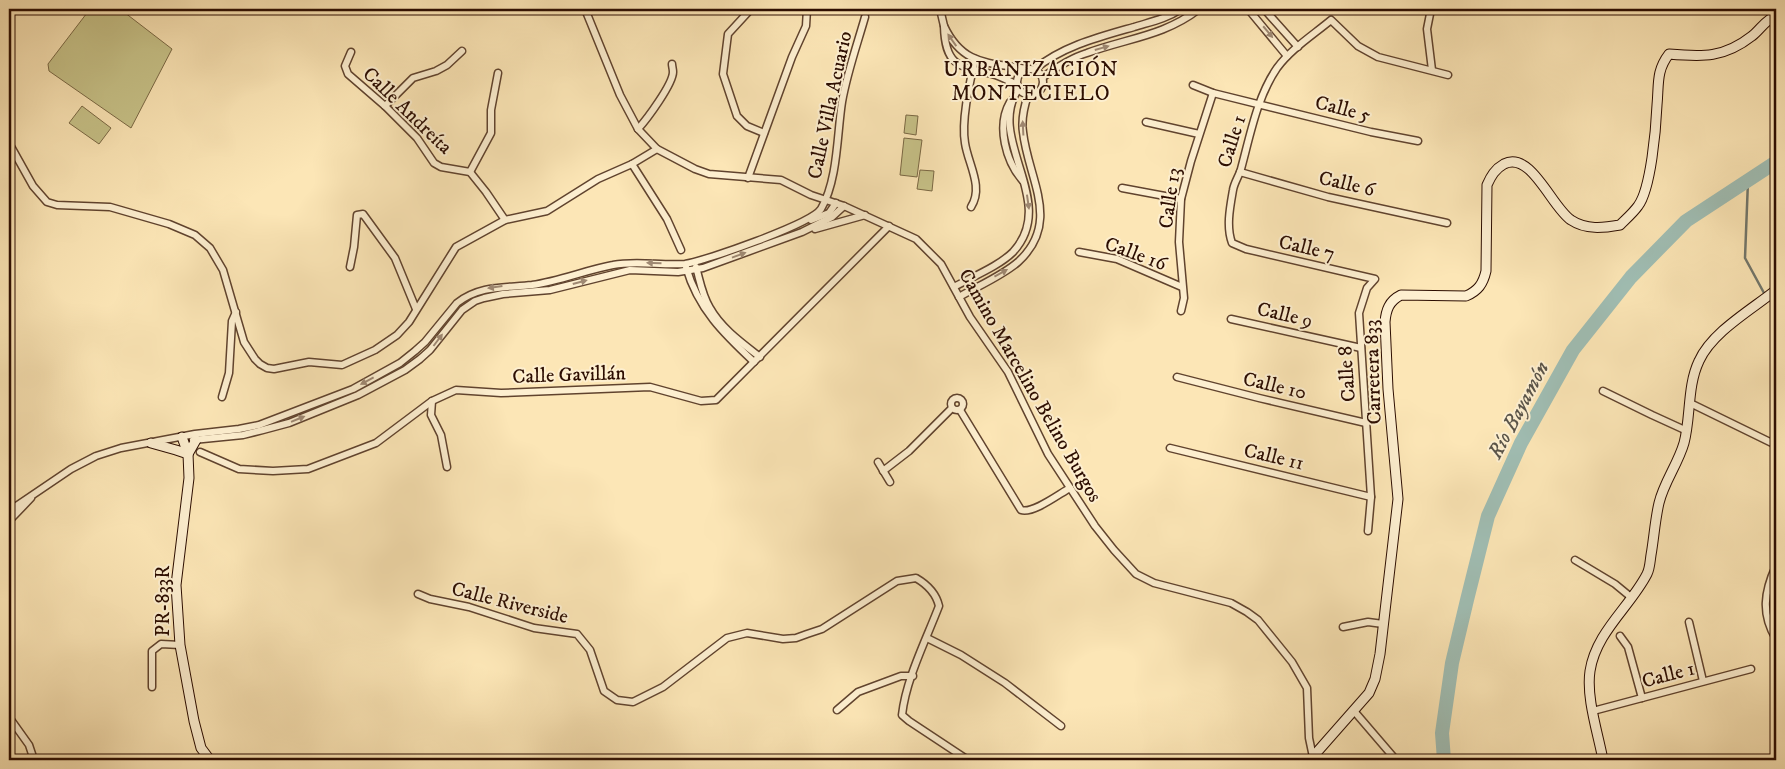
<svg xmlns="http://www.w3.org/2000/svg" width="1785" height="769" viewBox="0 0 1785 769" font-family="'IM FELL DW Pica',serif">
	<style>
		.pitch { fill: #c7c288; stroke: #7a6844 }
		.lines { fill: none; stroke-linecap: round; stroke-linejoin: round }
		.stream { stroke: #72776c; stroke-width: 2.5 }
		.river { stroke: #a0beb4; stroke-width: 14 }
		.street-casing { stroke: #60432e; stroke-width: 9 }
		.secondary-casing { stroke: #2c0d01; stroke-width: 11 }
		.street { stroke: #fdefd0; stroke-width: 6 }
		.secondary { stroke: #fdefd0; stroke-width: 9 }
		.oneway { fill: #9f8973 }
		.labels { text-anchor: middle; stroke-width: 4; stroke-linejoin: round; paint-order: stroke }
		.street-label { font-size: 20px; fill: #2c0d01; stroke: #fdefd0 }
		.neighbourhood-label { font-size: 21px; letter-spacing: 1px; fill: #2c0d01; stroke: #fdefd0 }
		.water-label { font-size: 21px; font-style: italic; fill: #5a5449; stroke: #fdefd0 }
	</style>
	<rect width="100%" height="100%" fill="#fce6b6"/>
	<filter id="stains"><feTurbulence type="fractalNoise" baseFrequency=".004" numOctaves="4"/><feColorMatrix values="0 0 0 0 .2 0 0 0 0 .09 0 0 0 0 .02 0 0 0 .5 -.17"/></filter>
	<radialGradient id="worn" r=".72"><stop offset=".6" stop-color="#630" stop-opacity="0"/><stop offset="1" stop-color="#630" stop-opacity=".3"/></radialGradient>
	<g class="pitch">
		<polygon points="90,9 120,9 172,49 131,128 49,71 48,64"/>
		<polygon points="82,106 111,128 99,144 69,123"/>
		<polygon points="906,115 918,116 916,135 904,133"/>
		<polygon points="904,138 922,140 917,177 900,175"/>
		<polygon points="920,170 934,171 932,191 917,189"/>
	</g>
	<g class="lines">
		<g class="stream">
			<polyline points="1748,181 1745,258 1764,293"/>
			<polyline points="1774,310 1776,311"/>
		</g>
		<polyline class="river" points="1444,760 1442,733 1452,663 1467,600 1488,516 1521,443 1573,350 1631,277 1686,221 1776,162"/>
		<g class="street-casing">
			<g id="street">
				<polyline points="585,9 620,95 638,129 657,149 695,169 709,174 781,180 811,195 844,206 916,239 941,264 970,317 1008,372 1048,454 1095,526 1114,550 1136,574 1154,583 1231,603 1247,612 1258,620 1292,662 1307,688 1309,738 1313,757"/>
				<polyline points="751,9 728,34 723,74 737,116 747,126 764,133"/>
				<polyline points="940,9 944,26"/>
				<polyline points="1248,9 1287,56"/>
				<polyline points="1264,9 1298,47"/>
				<polyline points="1431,9 1427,29 1432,70"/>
				<polyline points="351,52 345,66 348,74 385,106 417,138 434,163 441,167 470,172 486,192 505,220"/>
				<circle cx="1030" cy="82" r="13"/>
				<path d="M 1035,69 C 1063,46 1099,37 1134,27 C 1150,22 1166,19 1181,9"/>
				<path d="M 1043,77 C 1057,67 1071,58 1087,53 C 1128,38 1164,36 1199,9"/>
				<path d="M 1017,85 C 1009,81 1001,76 992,74 C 958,67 945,65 944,26 C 963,66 988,62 1027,69"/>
				<polyline points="1193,85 1213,93 1371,132 1418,141"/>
				<path d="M 1010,102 C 996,126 1006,162 1023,181"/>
				<polyline points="385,106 413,78 436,71 447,65 462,51"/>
				<polyline points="1146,122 1199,134"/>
				<path d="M 638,129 C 647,119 673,84 673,72 C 673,69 672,66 672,64"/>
				<polyline points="9,143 33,186 47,202 57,205 110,207 169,224 195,235 210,248 223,270 244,342 255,359 260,364 267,368 274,369 309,362 342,365 375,350 397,335 409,322 456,247 505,220 547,211 598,179 632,164 657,149"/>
				<polyline points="632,164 667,219 681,250"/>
				<polyline points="470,172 491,133 491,110 498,73"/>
				<polyline points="1240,172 1328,197 1447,223"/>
				<polyline points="748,178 792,57 806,26 807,9"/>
				<polyline points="1122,188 1181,199"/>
				<path d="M 971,207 C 984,187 968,164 965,143 C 961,120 970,82 975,59"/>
				<polyline points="811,220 829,213 836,203"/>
				<polyline points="815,229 865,215"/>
				<polyline points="1079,252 1117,259 1182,287"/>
				<polyline points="350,267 354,247 357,215 363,214 395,258 416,309"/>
				<path d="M 686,267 C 698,309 724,334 754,362"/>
				<path d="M 696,267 C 700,281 702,295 710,308 C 721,328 742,343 760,357"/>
				<path d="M 954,287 C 972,277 999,266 1013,252 C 1060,201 984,139 1019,88"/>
				<path d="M 959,297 C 978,286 1002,276 1018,262 C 1062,222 1028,179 1023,132 C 1021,119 1024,107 1028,95"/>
				<polyline points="1181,311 1184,298 1179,242 1181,199 1191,161 1213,93"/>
				<polyline points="1231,319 1361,348"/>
				<polyline points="1177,377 1259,398 1366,423"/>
				<polyline points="1603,391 1652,415 1687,431"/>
				<polyline points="222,397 229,373 232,321 236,312"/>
				<circle cx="957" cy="404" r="6"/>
				<polyline points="432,401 431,415 441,435 447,467"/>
				<polyline points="1690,403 1776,445"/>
				<path d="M 960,410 L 1021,510 C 1033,514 1059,494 1070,488"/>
				<polyline points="193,440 243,435 263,430 289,423 358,395 405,370 420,359 430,350 462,310 475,301 484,298 503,294 550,290 630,270 678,272 703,268 802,232 832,217 844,206"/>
				<polyline points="1170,448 1371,497"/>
				<polyline points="200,452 239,469 273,471 308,469 376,443 432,401 456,390 501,393 650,387 701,401 716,400 889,226"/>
				<polyline points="878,462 890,482"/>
				<polyline points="883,471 909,451 952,408"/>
				<path d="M 9,511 L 71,469 L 96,456 L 121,448 L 195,434 L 239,429 L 259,425 L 353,389 L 400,363 L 415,351 L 425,342 L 457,303 C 480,285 505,288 532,285 C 560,281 586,270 613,265 C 637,260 661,266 685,264 C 705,261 811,224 821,209 C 838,180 837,134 842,102 C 847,73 857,45 865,17"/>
				<polyline points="9,521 31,498"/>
				<path d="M 1368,531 L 1371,497 L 1359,313 L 1367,288 L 1375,279 L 1246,249 L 1232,243 C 1226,227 1230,207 1233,190 C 1234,183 1239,176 1241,169 C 1250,136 1257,97 1277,68 C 1291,49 1313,35 1331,20 L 1358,46 L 1378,57 L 1448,75"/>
				<polyline points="1575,560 1615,584 1632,598"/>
				<path d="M 1776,566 C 1764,592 1761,614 1776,639"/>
				<path d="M 418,594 L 430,599 L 469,607 L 534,628 L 577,634 L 590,650 L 604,691 L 617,700 L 633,702 L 663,687 L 727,638 L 747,633 L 783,639 L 796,638 L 807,634 L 822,629 L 897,581 L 916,578 C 928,585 936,593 939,606 C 926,640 906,679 902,715 L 909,721 L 968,760"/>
				<polyline points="1689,622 1703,681"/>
				<polyline points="1343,627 1368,622 1383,624"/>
				<polyline points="1620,636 1628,647 1642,698"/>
				<polyline points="927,638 961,655 1005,683 1061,726"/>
				<polyline points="152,687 152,651 161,644 180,645"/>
				<polyline points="837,710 858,692 901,676 913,676"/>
				<polyline points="1354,711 1396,760"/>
				<polyline points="1593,711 1751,669"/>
				<polyline points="9,717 29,745 34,760"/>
			</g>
		</g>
		<g class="secondary-casing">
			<g id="secondary">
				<polyline points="182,437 188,454 189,478 176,585 180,645 194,721 201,748 210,760"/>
				<polyline points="151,443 176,450 188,454 196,440"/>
				<path d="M 1310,760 L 1369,693 L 1375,679 L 1380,654 L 1398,499 L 1388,389 L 1385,322 C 1386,310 1389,301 1401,295 L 1466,296 C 1478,291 1483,284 1486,271 L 1487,185 C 1491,176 1495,169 1504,164 C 1531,150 1552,208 1571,220 C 1586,230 1603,228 1620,225 C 1626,219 1633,213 1638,206 C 1651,189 1656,128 1657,105 C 1659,84 1656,71 1669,54 C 1703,57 1724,58 1752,36 C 1760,30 1766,19 1776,16"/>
				<path d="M 1603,760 C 1598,733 1586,698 1590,671 C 1596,632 1630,607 1647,574 C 1650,568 1650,561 1651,555 C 1654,538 1655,520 1659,503 C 1664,482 1678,464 1684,443 C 1691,417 1687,386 1699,361 C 1712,332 1751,310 1776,290"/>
			</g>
		</g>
		<use href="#street" class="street"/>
		<use href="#secondary" class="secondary"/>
	</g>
	<defs><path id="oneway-solid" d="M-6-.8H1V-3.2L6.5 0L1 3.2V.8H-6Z" transform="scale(1.25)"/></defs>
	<g class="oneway">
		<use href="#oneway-solid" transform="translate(1268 32) rotate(50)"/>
		<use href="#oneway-solid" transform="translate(952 40) rotate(-125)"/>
		<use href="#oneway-solid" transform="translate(1102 48) rotate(-16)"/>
		<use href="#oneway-solid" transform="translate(1023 128) rotate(-93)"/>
		<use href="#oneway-solid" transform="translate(1028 202) rotate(82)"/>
		<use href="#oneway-solid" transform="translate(739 255) rotate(-20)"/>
		<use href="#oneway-solid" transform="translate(654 263) rotate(-178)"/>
		<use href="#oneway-solid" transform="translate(1001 273) rotate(-29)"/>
		<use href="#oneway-solid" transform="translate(580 282) rotate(-15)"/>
		<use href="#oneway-solid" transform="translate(495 287) rotate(172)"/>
		<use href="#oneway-solid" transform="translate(438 340) rotate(-53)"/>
		<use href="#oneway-solid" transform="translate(367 381) rotate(152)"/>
		<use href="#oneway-solid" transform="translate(298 419) rotate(-22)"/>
	</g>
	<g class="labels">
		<g class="street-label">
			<text transform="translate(829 105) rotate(-78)" y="7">Calle Villa Acuario</text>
			<text transform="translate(1343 108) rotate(14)" y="7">Calle 5</text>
			<text transform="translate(408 110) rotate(44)" y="7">Calle Andreíta</text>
			<text transform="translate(1231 141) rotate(-73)" y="7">Calle 1</text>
			<text transform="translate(1347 183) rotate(13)" y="7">Calle 6</text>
			<text transform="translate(1169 198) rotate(-82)" y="7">Calle 13</text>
			<text transform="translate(1307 247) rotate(13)" y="7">Calle 7</text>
			<text transform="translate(1136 253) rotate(20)" y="7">Calle 16</text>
			<text transform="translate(1285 314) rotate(13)" y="7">Calle 9</text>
			<text transform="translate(1372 372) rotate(-92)" y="7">Carretera 833</text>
			<text transform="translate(569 374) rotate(-2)" y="7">Calle Gavillán</text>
			<text transform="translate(1346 374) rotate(-94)" y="7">Calle 8</text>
			<text transform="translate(1031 385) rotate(60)" y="7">Camino Marcelino Belino Burgos</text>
			<text transform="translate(1275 385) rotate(13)" y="7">Calle 10</text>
			<text transform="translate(1274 456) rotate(13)" y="7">Calle 11</text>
			<text transform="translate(162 601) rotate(-90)" y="7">PR-833R</text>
			<text transform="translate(510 602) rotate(14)" y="7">Calle Riverside</text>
			<text transform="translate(1668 674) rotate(-15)" y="7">Calle 1</text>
		</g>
		<g class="neighbourhood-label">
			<text x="1031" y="76">URBANIZACIÓN<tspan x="1031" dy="24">MONTECIELO</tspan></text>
		</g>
		<g class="water-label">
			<text transform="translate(1518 410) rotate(-62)" y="7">Río Bayamón</text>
		</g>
	</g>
	<rect width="1785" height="769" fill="none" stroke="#fce6b6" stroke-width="30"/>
	<rect x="10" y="10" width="1765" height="749" fill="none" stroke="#2c0d01" stroke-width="2.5"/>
	<rect x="15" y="15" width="1755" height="739" fill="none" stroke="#2c0d01"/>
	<rect width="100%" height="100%" filter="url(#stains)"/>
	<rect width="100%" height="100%" fill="url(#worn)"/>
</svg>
